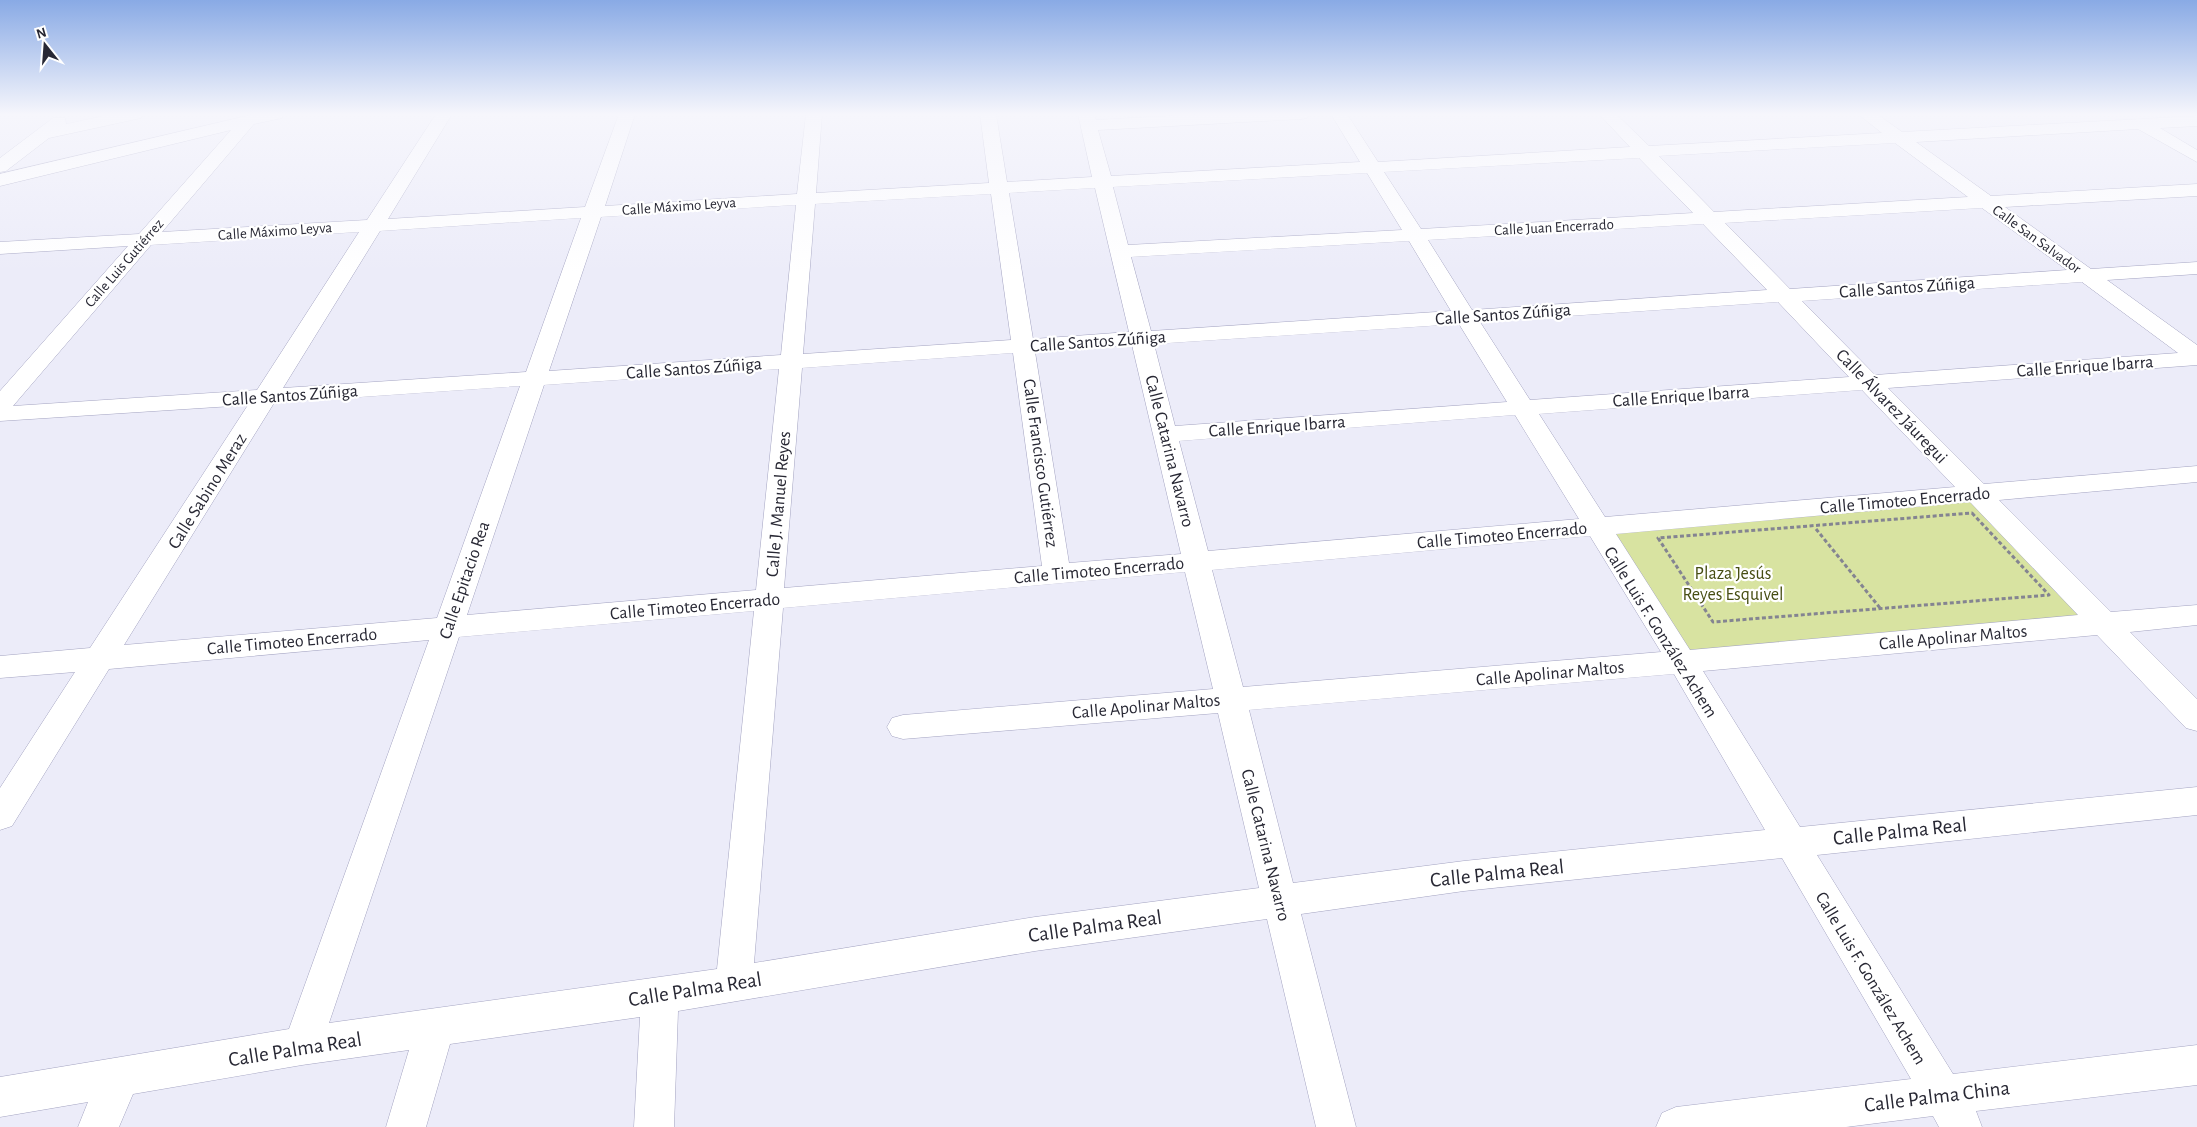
<svg xmlns="http://www.w3.org/2000/svg" width="2197" height="1127" viewBox="0 0 2197 1127" font-family="'Alegreya Sans',sans-serif">
	<style>
		.green { fill: #d8e3a1 }
		.lines { fill: none; stroke-linecap: round; stroke-linejoin: round }
		.minor-casing { stroke: #a3a3c1; stroke-width: 1 }
		.path { stroke: #848491; stroke-width: 3; stroke-dasharray: 4 2.5; stroke-linecap: butt }
		.minor { fill: #fff; fill-rule: evenodd }
		.labels { text-anchor: middle; stroke-width: 4.5; stroke-linejoin: round; paint-order: stroke }
		.far-street-label { font-size: 15px; fill: #282834; stroke: #fff }
		.street-label { font-size: 18px; fill: #282834; stroke: #fff }
		.park-label { font-size: 18px; fill: #464d12; stroke: #fff }
		.near-street-label { font-size: 21px; fill: #282834; stroke: #fff }
	</style>
	<rect width="100%" height="100%" fill="#ececf9"/>
	<polygon class="green" points="1982,492 2108,625 1678,662 1596,521"/>
	<g class="lines">
		<g class="minor-casing">
			<g id="minor">
				<polygon points="113,114 143,114 141,118 49,138 6,171 0,172 0,158 53,118 65,118 66,124"/>
				<path d="M 255,114 L 284,114 L 282,118 L 254,124 L 162,232 L 367,220 L 436,114 L 452,114 L 388,219 L 585,207 L 619,114 L 635,114 L 605,206 L 797,194 L 806,114 L 822,114 L 816,193 L 989,183 L 980,114 L 996,114 L 1007,182 L 1092,177 L 1078,114 L 1094,114 L 1096,120 L 1206,114 L 1309,114 L 1307,118 L 1301,119 L 1098,130 L 1111,176 L 1360,162 L 1331,114 L 1347,114 L 1378,162 L 1630,147 L 1599,114 L 1616,114 L 1649,146 L 1882,133 L 1858,114 L 1877,114 L 1902,132 L 2197,116 L 2197,126 L 2160,128 L 2197,150 L 2197,162 L 2138,129 L 1916,142 L 1991,196 L 2197,184 L 2197,196 L 2005,207 L 2091,269 L 2197,262 L 2197,274 L 2107,280 L 2197,345 L 2197,365 L 1888,388 L 1984,484 L 2197,466 L 2197,482 L 1999,500 L 2111,612 L 2197,605 L 2197,625 L 2130,632 L 2197,699 L 2197,731 L 2186,728 L 2097,635 L 1703,671 L 1800,827 L 2197,787 L 2197,815 L 1817,855 L 1953,1074 L 2197,1045 L 2197,1085 L 1976,1111 L 1982,1127 L 1939,1127 L 1933,1116 L 1846,1127 L 1656,1127 L 1662,1113 L 1676,1107 L 1911,1079 L 1782,858 L 1464,891 L 1301,914 L 1356,1127 L 1316,1127 L 1267,919 L 1035,951 L 678,1011 L 674,1127 L 634,1127 L 640,1017 L 450,1044 L 426,1127 L 386,1127 L 409,1050 L 302,1065 L 133,1094 L 119,1127 L 78,1127 L 88,1102 L 0,1117 L 0,1077 L 289,1029 L 429,640 L 109,669 L 12,826 L 0,830 L 0,788 L 75,672 L 0,678 L 0,656 L 90,648 L 248,405 L 0,421 L 0,391 L 128,246 L 0,254 L 0,242 L 139,234 L 231,130 L 0,186 L 0,174 ZM 1895,143 L 1968,197 L 1714,212 L 1659,156 ZM 1639,158 L 1693,213 L 1421,229 L 1384,172 ZM 1367,173 L 1402,230 L 1128,245 L 1113,187 ZM 1095,188 L 1129,332 L 1033,339 L 1009,193 ZM 991,194 L 1011,340 L 803,354 L 815,204 ZM 796,205 L 781,355 L 549,371 L 601,217 ZM 1982,208 L 2067,270 L 1790,289 L 1725,223 ZM 581,218 L 526,372 L 283,388 L 380,231 ZM 1703,224 L 1767,290 L 1472,310 L 1428,240 ZM 359,232 L 257,390 L 13,406 L 151,245 ZM 1409,241 L 1451,311 L 1151,331 L 1131,257 ZM 2082,282 L 2178,353 L 1875,375 L 1802,301 ZM 1778,302 L 1849,377 L 1530,400 L 1480,322 ZM 1459,324 L 1507,402 L 1175,426 L 1154,344 ZM 1132,345 L 1181,554 L 1069,563 L 1035,352 ZM 1013,353 L 1042,566 L 784,588 L 802,368 ZM 779,369 L 756,590 L 467,615 L 544,385 ZM 520,386 L 437,618 L 124,645 L 274,403 ZM 1862,390 L 1955,487 L 1605,517 L 1539,414 ZM 1515,415 L 1579,519 L 1208,551 L 1179,441 ZM 1970,502 L 2078,615 L 1690,650 L 1616,534 ZM 1590,536 L 1661,652 L 1243,687 L 1212,570 ZM 1185,572 L 1213,689 L 903,715 L 892,718 L 887,727 L 892,736 L 903,739 L 1218,713 L 1259,888 L 1035,917 L 754,963 L 783,608 ZM 754,611 L 717,969 L 329,1023 L 459,637 ZM 1674,674 L 1765,830 L 1464,861 L 1293,883 L 1249,710 Z"/>
			</g>
		</g>
		<g class="path">
			<polygon points="1972,513 2049,595 1713,622 1658,538"/>
			<polyline points="1816,529 1880,608"/>
		</g>
		<use href="#minor" class="minor"/>
	</g>
	<linearGradient id="sky" x2="0" y2="1"><stop stop-color="#89aae5"/><stop offset="0.42" stop-color="#f6f6fc"/><stop offset="1" stop-color="#f6f6fc" stop-opacity="0"/></linearGradient>
	<rect width="2197" height="272" fill="url(#sky)"/>
	<g class="labels">
		<g class="far-street-label">
			<text transform="translate(679 206) rotate(-4)" y="5">Calle Máximo Leyva</text>
			<text transform="translate(1554 227) rotate(-3)" y="5">Calle Juan Encerrado</text>
			<text transform="translate(275 231) rotate(-4)" y="5">Calle Máximo Leyva</text>
			<text transform="translate(2037 239) rotate(36)" y="5">Calle San Salvador</text>
			<text transform="translate(124 263) rotate(-49)" y="5">Calle Luis Gutiérrez</text>
		</g>
		<g class="street-label">
			<text transform="translate(1907 287) rotate(-4)" y="6">Calle Santos Zúñiga</text>
			<text transform="translate(1503 314) rotate(-4)" y="6">Calle Santos Zúñiga</text>
			<text transform="translate(1098 341) rotate(-4)" y="6">Calle Santos Zúñiga</text>
			<text transform="translate(2085 366) rotate(-4)" y="6">Calle Enrique Ibarra</text>
			<text transform="translate(694 368) rotate(-4)" y="6">Calle Santos Zúñiga</text>
			<text transform="translate(290 395) rotate(-4)" y="6">Calle Santos Zúñiga</text>
			<text transform="translate(1681 396) rotate(-4)" y="6">Calle Enrique Ibarra</text>
			<text transform="translate(1892 406) rotate(46)" y="6">Calle Álvarez Jáuregui</text>
			<text transform="translate(1277 426) rotate(-4)" y="6">Calle Enrique Ibarra</text>
			<text transform="translate(1170 451) rotate(76)" y="6">Calle Catarina Navarro</text>
			<text transform="translate(1041 463) rotate(82)" y="6">Calle Francisco Gutiérrez</text>
			<text transform="translate(207 491) rotate(-58)" y="6">Calle Sabino Meraz</text>
			<text transform="translate(1905 500) rotate(-5)" y="6">Calle Timoteo Encerrado</text>
			<text transform="translate(778 504) rotate(-85)" y="6">Calle J. Manuel Reyes</text>
			<text transform="translate(1502 535) rotate(-5)" y="6">Calle Timoteo Encerrado</text>
			<text transform="translate(1099 570) rotate(-5)" y="6">Calle Timoteo Encerrado</text>
			<text transform="translate(464 580) rotate(-71)" y="6">Calle Epitacio Rea</text>
			<text transform="translate(695 606) rotate(-5)" y="6">Calle Timoteo Encerrado</text>
			<text transform="translate(1661 632) rotate(58)" y="6">Calle Luis F. González Achem</text>
			<text transform="translate(1953 637) rotate(-5)" y="6">Calle Apolinar Maltos</text>
			<text transform="translate(292 641) rotate(-5)" y="6">Calle Timoteo Encerrado</text>
			<text transform="translate(1550 673) rotate(-5)" y="6">Calle Apolinar Maltos</text>
			<text transform="translate(1146 706) rotate(-5)" y="6">Calle Apolinar Maltos</text>
			<text transform="translate(1266 845) rotate(76)" y="6">Calle Catarina Navarro</text>
			<text transform="translate(1871 978) rotate(59)" y="6">Calle Luis F. González Achem</text>
		</g>
		<g class="park-label">
			<text x="1733" y="579">Plaza Jesús<tspan x="1733" dy="21">Reyes Esquivel</tspan></text>
		</g>
		<g class="near-street-label">
			<text transform="translate(1900 831) rotate(-6)" y="7">Calle Palma Real</text>
			<text transform="translate(1497 873) rotate(-6)" y="7">Calle Palma Real</text>
			<text transform="translate(1095 926) rotate(-8)" y="7">Calle Palma Real</text>
			<text transform="translate(695 989) rotate(-9)" y="7">Calle Palma Real</text>
			<text transform="translate(295 1049) rotate(-9)" y="7">Calle Palma Real</text>
			<text transform="translate(1937 1096) rotate(-7)" y="7">Calle Palma China</text>
		</g>
	</g>
	<g transform="translate(45 45) rotate(343)" stroke="#ffffff" stroke-width="4" paint-order="stroke">
	<path d="M0-4L9 19L0 12L-9 19Z" fill="#282834"/>
	<text y="-8" font-size="14" font-weight="bold" text-anchor="middle" fill="#282834">N</text>
	</g>
</svg>
